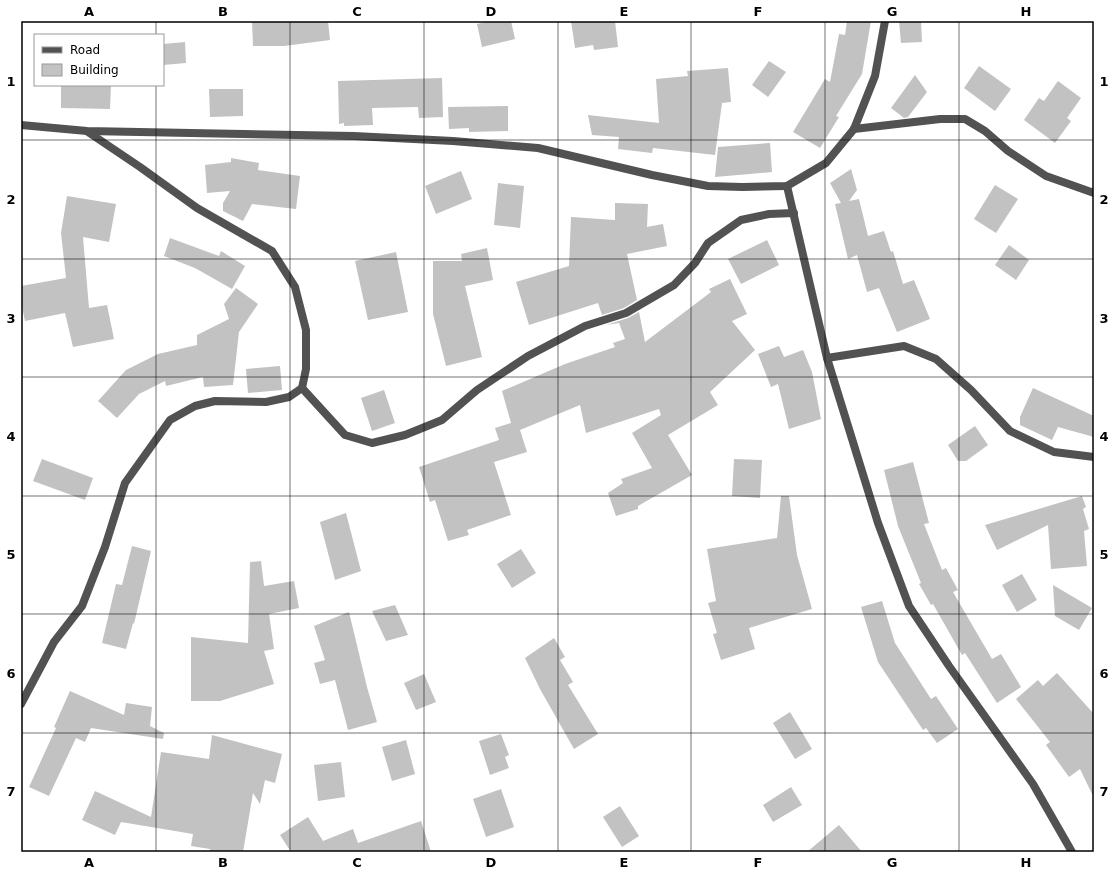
<svg xmlns="http://www.w3.org/2000/svg" width="1115" height="873" viewBox="0 0 1115 873" font-family="'DejaVu Sans',sans-serif">
	<style>
		.building { fill: #c2c2c2 }
		.lines { fill: none; stroke-linecap: round; stroke-linejoin: round }
		.minor { stroke: #525252; stroke-width: 8 }
		.grid { fill: none; stroke: #000; stroke-width: 1; stroke-opacity: 0.55 }
		.neatline { fill: none; stroke: #000; stroke-width: 1.5 }
		.grid-label { font-size: 13px; text-anchor: middle; font-weight: bold; fill: #000 }
	</style>
	<rect width="100%" height="100%" fill="#fff"/>
	<g class="building">
		<polygon points="252,21 328,21 330,40 284,46 253,46"/>
		<polygon points="490,21 511,21 515,39 482,47 477,24"/>
		<polygon points="571,21 615,21 618,47 594,50 593,45 575,48"/>
		<polygon points="847,21 871,21 862,74 836,116 839,117 820,148 793,132 825,79 830,82 839,34 845,35"/>
		<polygon points="899,21 921,21 922,42 901,43"/>
		<polygon points="185,42 186,63 163,65 163,44"/>
		<polygon points="769,61 786,72 768,97 752,85"/>
		<polygon points="979,66 1011,89 995,111 964,88"/>
		<polygon points="728,68 731,102 722,103 715,155 653,148 652,153 618,149 619,137 592,135 588,115 659,123 656,79 688,76 687,71"/>
		<polygon points="915,75 927,92 908,117 904,118 891,108"/>
		<polygon points="442,78 443,117 419,118 418,107 372,108 373,125 344,126 344,123 339,124 338,81"/>
		<polygon points="1058,81 1081,98 1067,118 1071,121 1055,143 1024,120 1039,98 1044,101"/>
		<polygon points="61,85 111,85 110,109 61,108"/>
		<polygon points="209,89 243,89 243,116 210,117"/>
		<polygon points="508,106 508,131 469,132 469,128 449,129 448,107"/>
		<polygon points="770,143 772,172 715,177 718,147"/>
		<polygon points="231,158 259,163 258,170 300,176 296,209 252,204 243,221 223,211 223,203 230,191 207,193 205,165 231,162"/>
		<polygon points="851,169 857,190 849,201 859,199 868,236 884,231 891,252 893,251 903,284 914,280 930,319 897,332 879,288 867,292 857,255 848,259 835,204 841,203 830,183"/>
		<polygon points="461,171 472,199 436,214 425,186"/>
		<polygon points="498,183 524,186 520,228 494,225"/>
		<polygon points="995,185 1018,199 996,233 974,219"/>
		<polygon points="67,196 116,204 109,242 83,237 89,308 107,305 114,339 73,347 65,313 25,321 21,302 21,286 66,278 61,233"/>
		<polygon points="615,203 648,204 647,227 663,224 667,246 627,254 637,300 624,308 602,315 598,303 529,325 516,282 569,266 571,217 615,220"/>
		<polygon points="170,238 219,256 221,251 245,266 232,289 195,268 164,256"/>
		<polygon points="767,240 779,265 741,284 728,259"/>
		<polygon points="1009,245 1029,260 1016,280 995,265"/>
		<polygon points="487,248 493,280 465,286 482,357 446,366 433,314 433,261 462,261 461,254"/>
		<polygon points="396,252 408,312 368,320 355,261"/>
		<polygon points="730,279 747,314 732,321 755,350 710,392 718,405 668,435 692,475 638,506 638,509 616,516 608,493 623,483 621,479 652,468 632,433 661,415 659,409 586,433 580,405 520,430 527,452 494,462 511,515 467,530 469,535 448,541 435,500 430,502 419,467 499,440 495,428 511,423 502,391 565,364 615,347 613,343 625,339 619,323 606,325 628,318 639,312 645,342 711,292 709,289"/>
		<polygon points="236,288 258,304 239,332 233,385 204,387 203,377 166,386 165,381 139,394 117,418 98,401 126,370 158,354 197,345 197,335 229,319 224,304"/>
		<polygon points="779,346 784,357 803,350 812,372 821,419 789,429 778,384 771,387 758,354"/>
		<polygon points="280,366 282,390 248,393 246,369"/>
		<polygon points="1033,388 1094,416 1094,437 1058,427 1052,440 1020,425 1020,417"/>
		<polygon points="384,390 395,423 372,431 361,398"/>
		<polygon points="975,426 988,445 966,461 958,461 948,445"/>
		<polygon points="42,459 93,478 85,500 33,481"/>
		<polygon points="734,459 762,460 760,498 732,496"/>
		<polygon points="913,462 929,523 924,524 942,570 946,568 958,590 953,592 992,659 1001,654 1021,687 997,703 965,653 962,655 933,604 931,605 919,584 921,583 898,526 884,470"/>
		<polygon points="781,496 789,496 797,555 812,609 749,628 755,649 721,660 713,634 717,633 708,603 716,601 707,549 777,538"/>
		<polygon points="1082,496 1086,507 1083,509 1089,529 1084,531 1087,566 1051,569 1048,525 997,550 985,525"/>
		<polygon points="346,513 361,571 335,580 320,522"/>
		<polygon points="132,546 151,551 134,624 133,623 126,649 102,643 116,584 122,585"/>
		<polygon points="521,549 536,573 512,588 497,564"/>
		<polygon points="261,561 264,586 294,581 299,608 269,614 274,649 264,651 274,684 220,701 191,701 191,637 248,643 250,562"/>
		<polygon points="1022,574 1037,600 1017,612 1002,585"/>
		<polygon points="1053,585 1092,608 1079,630 1055,616"/>
		<polygon points="882,601 895,643 931,699 936,696 958,729 937,743 926,728 923,730 878,662 861,607"/>
		<polygon points="395,605 408,635 386,641 372,611"/>
		<polygon points="349,612 367,687 377,722 348,730 335,680 320,684 314,663 325,660 314,626"/>
		<polygon points="554,638 565,657 560,660 573,682 568,685 598,734 574,749 540,689 525,658"/>
		<polygon points="1057,673 1094,714 1094,798 1080,769 1069,777 1046,745 1050,742 1016,699 1038,680 1043,686"/>
		<polygon points="424,674 436,702 416,710 404,683"/>
		<polygon points="70,691 124,715 126,703 152,707 150,726 164,733 163,739 91,728 85,742 76,738 49,796 29,787 56,728 54,727"/>
		<polygon points="790,712 812,749 795,759 773,723"/>
		<polygon points="501,734 509,755 505,757 509,768 490,775 479,741"/>
		<polygon points="212,735 282,754 275,783 265,780 260,804 253,793 243,852 210,852 210,849 191,846 193,834 121,822 115,835 82,820 95,791 151,817 161,752 209,759"/>
		<polygon points="406,740 415,774 392,781 382,747"/>
		<polygon points="341,762 345,797 318,801 314,765"/>
		<polygon points="791,787 802,805 773,822 763,805"/>
		<polygon points="501,789 514,827 486,837 473,799"/>
		<polygon points="620,806 639,836 622,847 603,817"/>
		<polygon points="308,817 323,841 353,829 358,843 421,821 431,852 291,852 280,835"/>
		<polygon points="839,825 862,852 807,852"/>
	</g>
	<g class="lines">
		<g class="minor">
			<polyline points="21,125 87,131 354,136 453,141 538,148 652,175 708,186 742,187 787,186 826,163 854,129 875,76 885,21"/>
			<polyline points="854,129 940,119 965,119 985,131 1008,151 1046,176 1094,193"/>
			<polyline points="787,186 827,358 878,523 909,606 949,666 1033,784 1072,852"/>
			<polyline points="827,358 904,346 936,359 971,390 1010,431 1054,452 1094,457"/>
			<polyline points="302,388 345,435 372,443 405,435 442,420 477,390 528,356 585,326 626,313 674,285 695,263 708,243 741,220 769,214 794,213"/>
			<polyline points="21,704 54,642 82,606 105,547 125,483 170,420 195,406 215,401 266,402 289,397 302,388 306,369 306,330 295,287 272,251 197,208 140,167 88,132"/>
		</g>
	</g>
	<path class="grid" d="M 156,21 L 156,35M 290,21 L 290,852M 424,21 L 424,852M 558,21 L 558,852M 691,21 L 691,852M 825,21 L 825,852M 959,21 L 959,852M 156,85 L 156,852M 21,140 L 1094,140M 21,259 L 1094,259M 21,377 L 1094,377M 21,496 L 1094,496M 21,614 L 1094,614M 21,733 L 1094,733"/>
	<rect width="1115" height="873" fill="none" stroke="#ffffff" stroke-width="44"/>
	<rect x="34" y="34" width="130" height="52" fill="#ffffff" stroke="#999999"/>
	<rect x="42" y="47" width="20" height="6" fill="#525252" stroke="#999999"/>
	<text x="70" y="54" font-size="12" fill="#000000">Road</text>
	<rect x="42" y="64" width="20" height="12" fill="#c2c2c2" stroke="#999999"/>
	<text x="70" y="74" font-size="12" fill="#000000">Building</text>
	<rect x="22" y="22" width="1071" height="829" class="neatline"/>
	<g class="grid-label">
		<text x="89" y="16">A</text>
		<text x="223" y="16">B</text>
		<text x="357" y="16">C</text>
		<text x="491" y="16">D</text>
		<text x="624" y="16">E</text>
		<text x="758" y="16">F</text>
		<text x="892" y="16">G</text>
		<text x="1026" y="16">H</text>
		<text x="11" y="86">1</text>
		<text x="1104" y="86">1</text>
		<text x="11" y="204">2</text>
		<text x="1104" y="204">2</text>
		<text x="11" y="323">3</text>
		<text x="1104" y="323">3</text>
		<text x="11" y="441">4</text>
		<text x="1104" y="441">4</text>
		<text x="11" y="559">5</text>
		<text x="1104" y="559">5</text>
		<text x="11" y="678">6</text>
		<text x="1104" y="678">6</text>
		<text x="11" y="796">7</text>
		<text x="1104" y="796">7</text>
		<text x="89" y="867">A</text>
		<text x="223" y="867">B</text>
		<text x="357" y="867">C</text>
		<text x="491" y="867">D</text>
		<text x="624" y="867">E</text>
		<text x="758" y="867">F</text>
		<text x="892" y="867">G</text>
		<text x="1026" y="867">H</text>
	</g>
</svg>
